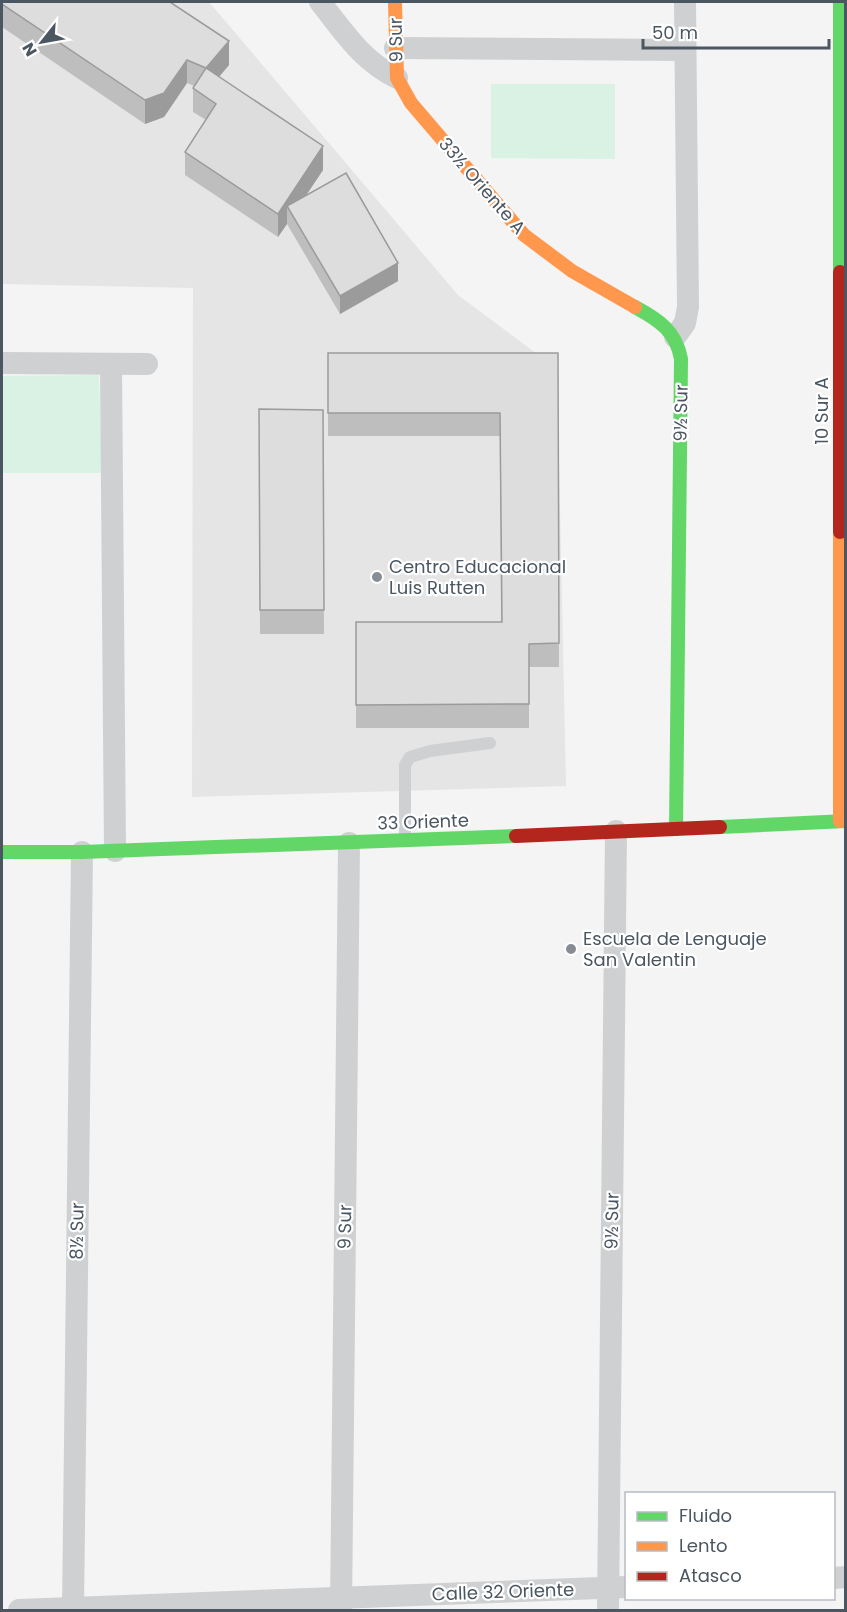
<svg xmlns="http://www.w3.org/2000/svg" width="847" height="1612" viewBox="0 0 847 1612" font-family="Poppins,sans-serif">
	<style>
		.education { fill: #e6e5e6 }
		.green { fill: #d9f2e3 }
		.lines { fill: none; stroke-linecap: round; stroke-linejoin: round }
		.lane { stroke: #ced0d2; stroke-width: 12 }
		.street { stroke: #ced0d2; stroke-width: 22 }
		.fast { stroke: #63d668; stroke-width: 14 }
		.slow { stroke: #ff974d; stroke-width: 14 }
		.jam { stroke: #b3261e; stroke-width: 14 }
		.wall { fill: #bebebf }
		.shaded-wall { fill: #9b9b9b }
		.building { fill: #ddddde; stroke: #9b9b9b; stroke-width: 1.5 }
		.poi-dot { fill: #868d94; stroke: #fff; stroke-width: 2 }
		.labels { text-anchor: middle; stroke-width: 4.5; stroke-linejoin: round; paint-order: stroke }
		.street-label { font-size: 18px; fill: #4a5661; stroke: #fff }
		.poi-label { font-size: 18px; fill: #4a5661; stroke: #fff; text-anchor: start }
	</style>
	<rect width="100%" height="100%" fill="#f4f4f4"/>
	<polygon class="education" points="2,2 209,2 458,295 557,369 566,786 192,797 193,288 2,284"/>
	<g class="green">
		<polygon points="491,84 615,84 615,159 491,158"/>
		<polygon points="99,375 102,473 2,473 2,376"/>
	</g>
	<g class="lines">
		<polyline class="lane" points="405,840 405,765 410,757 430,751 490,743"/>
		<g class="street">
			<path d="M 320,2 C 344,32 361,60 397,78"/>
			<polyline points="395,48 685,50"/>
			<polyline points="675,337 685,323 688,307 685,2"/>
			<polyline points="2,363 147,364"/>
			<polyline points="111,364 115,851"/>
			<polyline points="834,1578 846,1577"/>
			<polyline points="19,1610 626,1587"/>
			<polyline points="73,1610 82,852"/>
			<polyline points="341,1610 349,843"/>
			<polyline points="608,1610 616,831"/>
		</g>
		<g class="fast">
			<polyline points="840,2 840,272"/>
			<path d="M 635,307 C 659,320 676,331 681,359 L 676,829"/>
			<polyline points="720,827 846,821"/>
			<polyline points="2,852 82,852 516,836"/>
		</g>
		<g class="slow">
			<polyline points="395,2 397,78 411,103 524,235 572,271 635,307"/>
			<polyline points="840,532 840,821"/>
		</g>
		<g class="jam">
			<polyline points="840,272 840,532"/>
			<polyline points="516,836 720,827"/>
		</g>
	</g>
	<g class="wall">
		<polygon points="2,2 229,65 219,77 323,170 306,195 398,281 340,314 287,224 278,237 185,175 185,152 206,120 193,112 193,88 194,86 187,83 164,117 145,124 2,27"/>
		<polygon points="328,353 558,353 559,667 529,667 529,728 356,728 356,622 501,622 500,436 328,436"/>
		<polygon points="259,409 323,410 324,634 260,634"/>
	</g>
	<g class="shaded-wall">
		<polygon points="229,41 229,65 206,92 206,68"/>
		<polygon points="187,60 187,83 164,117 145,124 145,100"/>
		<polygon points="323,146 323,170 293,215 287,206 287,224 278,237 278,214"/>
		<polygon points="398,263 398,281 340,314 340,296"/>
	</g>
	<g class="building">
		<polygon points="2,2 170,2 229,41 206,68 187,60 164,93 145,100 2,4"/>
		<polygon points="206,68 323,146 278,214 185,152 216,104 193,88"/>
		<polygon points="346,173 398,263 340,296 287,206"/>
		<polygon points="328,353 558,353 559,643 529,644 529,704 356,705 356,622 502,622 500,413 328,413"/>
		<polygon points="259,409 323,410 324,610 260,610"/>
	</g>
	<g class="poi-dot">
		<circle cx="377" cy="577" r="6"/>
		<circle cx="571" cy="949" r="6"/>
	</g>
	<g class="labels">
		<g class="street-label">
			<text transform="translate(396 40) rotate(-91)" y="6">9 Sur</text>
			<text transform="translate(482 186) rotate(49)" y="6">33½ Oriente A</text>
			<text transform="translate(822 411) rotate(-90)" y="6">10 Sur A</text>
			<text transform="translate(681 413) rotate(-89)" y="6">9½ Sur</text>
			<text transform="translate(423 822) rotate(-2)" y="6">33 Oriente</text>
			<text transform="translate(612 1221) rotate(-89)" y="6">9½ Sur</text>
			<text transform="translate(345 1227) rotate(-89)" y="6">9 Sur</text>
			<text transform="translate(77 1231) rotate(-89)" y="6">8½ Sur</text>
			<text transform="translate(503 1592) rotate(-2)" y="6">Calle 32 Oriente</text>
		</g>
		<g class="poi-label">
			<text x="389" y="573">Centro Educacional<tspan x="389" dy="21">Luis Rutten</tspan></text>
			<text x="583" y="945">Escuela de Lenguaje<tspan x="583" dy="21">San Valentin</tspan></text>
		</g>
	</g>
	<rect width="847" height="1612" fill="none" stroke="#4a5661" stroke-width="6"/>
	<rect x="625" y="1492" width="210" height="108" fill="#ffffff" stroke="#b7bbc0" stroke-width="1.5"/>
	<rect x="637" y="1512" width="30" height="9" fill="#63d668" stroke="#b7bbc0" stroke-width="1.5"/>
	<text x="679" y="1522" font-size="18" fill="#4a5661">Fluido</text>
	<rect x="637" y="1542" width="30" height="9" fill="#ff974d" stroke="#b7bbc0" stroke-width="1.5"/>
	<text x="679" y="1552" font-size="18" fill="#4a5661">Lento</text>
	<rect x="637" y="1572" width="30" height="9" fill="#b3261e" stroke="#b7bbc0" stroke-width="1.5"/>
	<text x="679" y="1582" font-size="18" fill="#4a5661">Atasco</text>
	<g transform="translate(42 42) rotate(239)" stroke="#ffffff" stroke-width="4.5" paint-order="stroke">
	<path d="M0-4.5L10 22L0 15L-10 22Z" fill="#4a5661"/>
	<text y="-9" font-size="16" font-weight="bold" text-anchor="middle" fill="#4a5661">N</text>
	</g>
	<path d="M643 39v9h186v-9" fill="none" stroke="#4a5661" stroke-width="3"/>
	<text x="652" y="39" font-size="18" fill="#4a5661" stroke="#ffffff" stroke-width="4.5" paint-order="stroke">50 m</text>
</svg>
